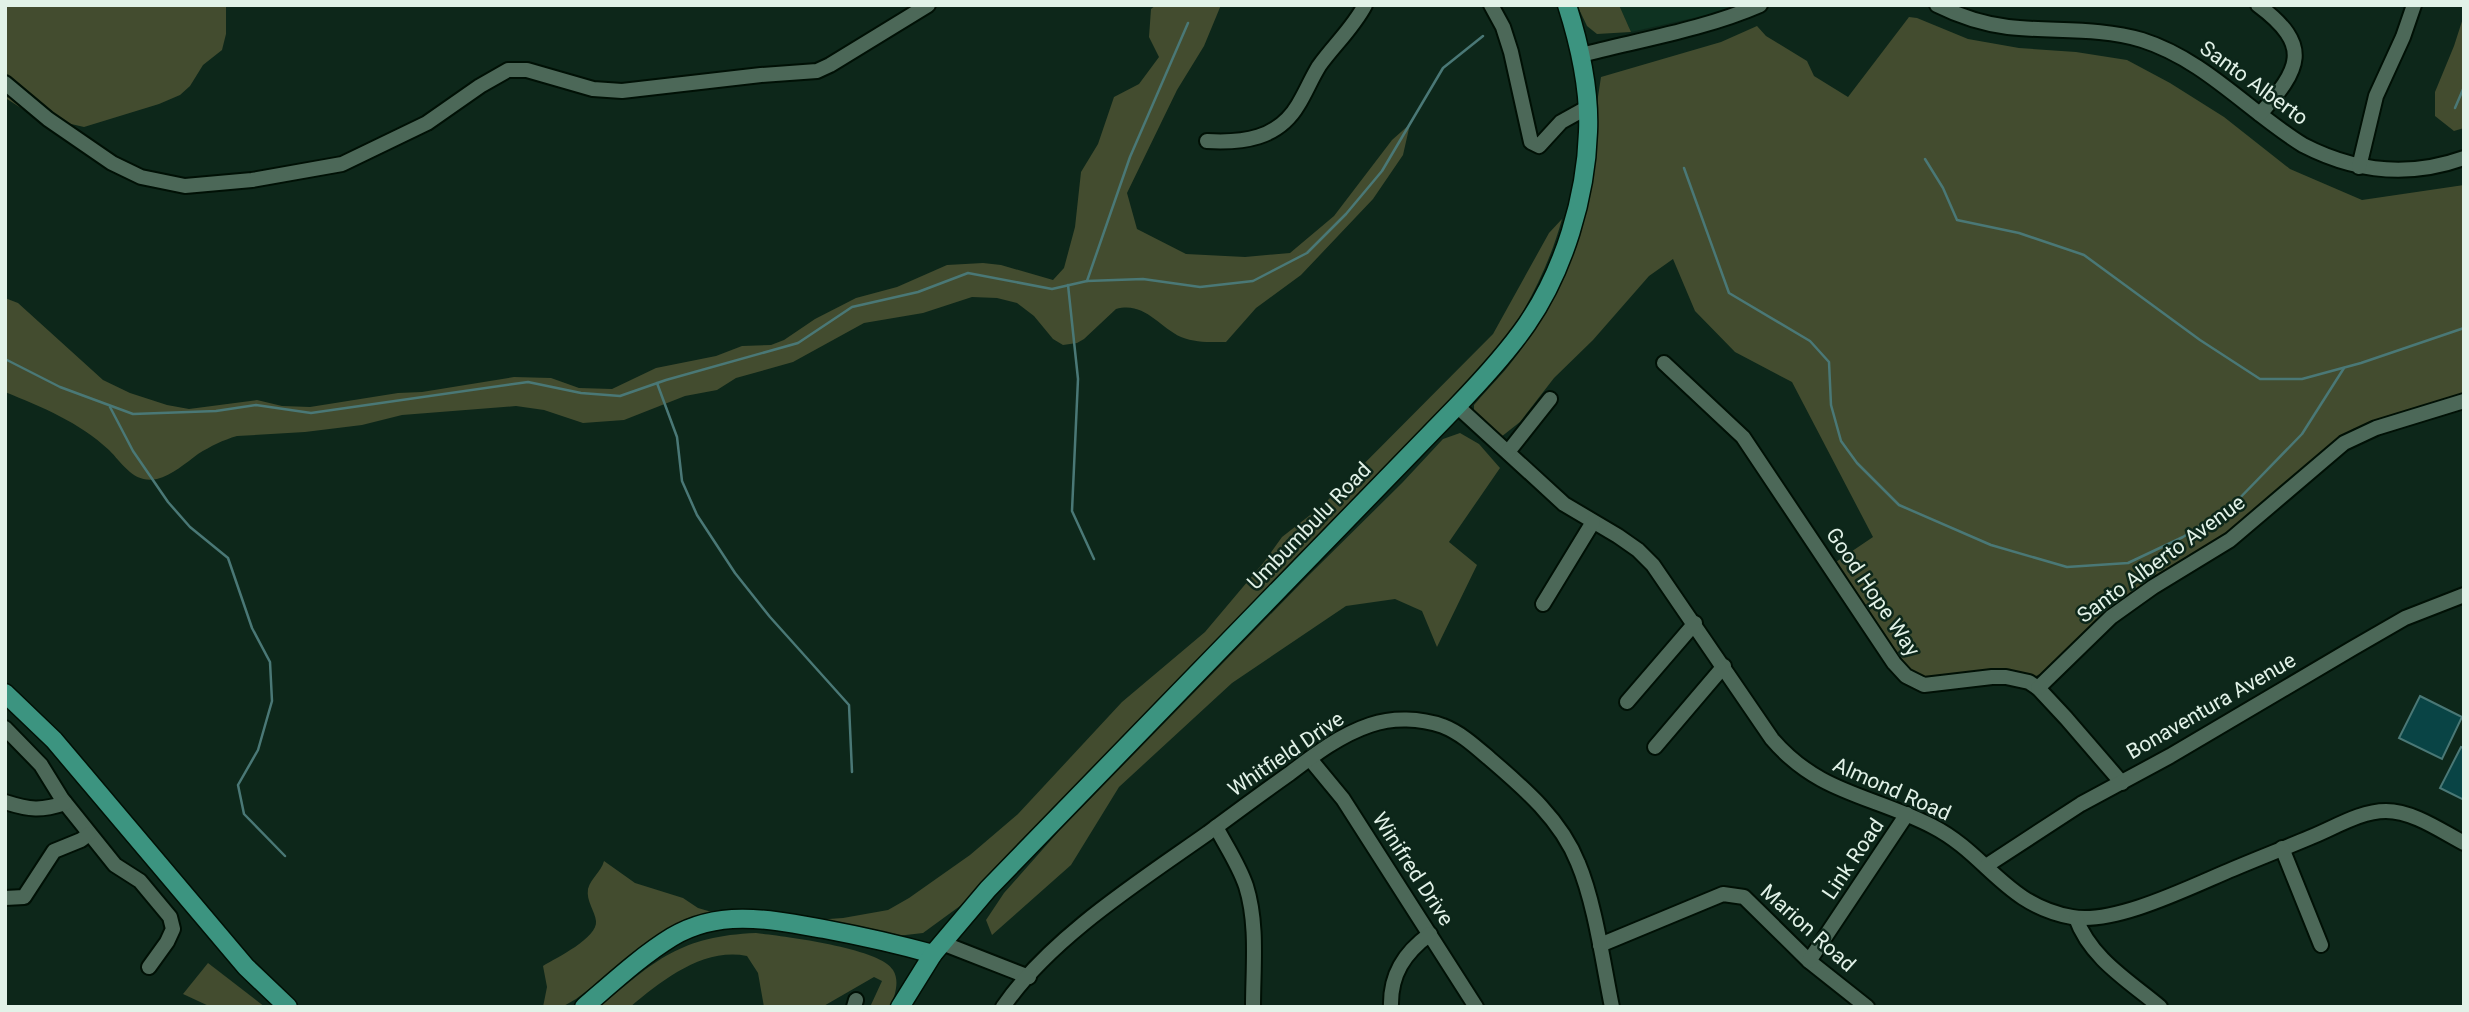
<svg xmlns="http://www.w3.org/2000/svg" width="2469" height="1012" viewBox="0 0 2469 1012" font-family="Roboto,sans-serif">
	<style>
		.built { fill: #0e3221 }
		.green { fill: #434c2f }
		.water { fill: #094445; stroke: #4a7876; stroke-width: 2 }
		.lines { fill: none; stroke-linecap: round; stroke-linejoin: round }
		.stream { stroke: #4a7876; stroke-width: 2.5 }
		.minor-casing { stroke: #001005; stroke-width: 18 }
		.major-casing { stroke: #001005; stroke-width: 21 }
		.minor { stroke: #4c6858; stroke-width: 14 }
		.major { stroke: #3c9480; stroke-width: 18 }
		.labels { text-anchor: middle; stroke-width: 5; stroke-linejoin: round; paint-order: stroke }
		.street-label { font-size: 21px; fill: #e2f2e8; stroke: #0d271a }
	</style>
	<rect width="100%" height="100%" fill="#0d271a"/>
	<polygon class="built" points="1619,5 1738,5 1729,10 1631,32"/>
	<g class="green">
		<polygon points="5,5 226,5 226,34 222,50 203,65 190,86 180,95 159,104 84,127 32,115 7,99 11,83 5,74"/>
		<path d="M 1156,5 L 1221,5 L 1204,46 L 1177,90 L 1127,193 L 1137,229 L 1186,254 L 1245,257 L 1290,253 L 1334,216 L 1392,140 L 1410,124 L 1403,155 L 1373,199 L 1301,275 L 1256,308 L 1226,342 C 1211,342 1196,343 1181,337 C 1158,326 1144,301 1116,309 L 1084,339 L 1077,343 L 1063,345 L 1053,339 L 1034,316 L 1017,303 L 997,298 L 972,297 L 923,313 L 864,323 L 793,362 L 736,378 L 717,390 L 685,396 L 624,420 L 583,423 L 544,410 L 516,406 L 402,415 L 362,425 L 305,432 L 237,436 C 223,440 211,446 198,454 C 186,463 172,475 157,479 C 134,484 123,464 109,450 C 79,422 42,407 5,392 L 5,298 L 18,303 L 103,380 L 130,393 L 167,405 L 189,409 L 257,400 L 282,406 L 310,407 L 398,393 L 422,392 L 514,377 L 551,378 L 579,388 L 612,389 L 656,368 L 716,356 L 742,346 L 771,345 L 784,340 L 815,319 L 856,298 L 897,287 L 947,265 L 983,263 L 1001,265 L 1053,280 L 1064,268 L 1075,227 L 1081,172 L 1098,144 L 1114,97 L 1139,84 L 1159,57 L 1149,37 L 1151,9 Z"/>
		<polygon points="1577,5 1619,5 1631,32 1597,34 1587,26"/>
		<polygon points="2464,15 2464,128 2454,131 2435,116 2435,92 2454,46"/>
		<path d="M 1909,17 L 1917,18 L 1968,39 L 2019,48 L 2076,52 L 2127,60 L 2170,83 L 2224,117 L 2290,169 L 2362,200 L 2464,185 L 2464,397 L 2353,429 L 2221,538 L 2048,670 L 2034,677 L 2011,673 L 1922,681 L 1903,666 L 1833,564 L 1873,537 L 1792,382 L 1735,352 L 1695,311 L 1673,259 L 1649,276 L 1593,340 L 1554,378 L 1520,422 L 1501,437 L 1474,415 L 1474,405 C 1482,395 1491,386 1499,377 C 1530,343 1567,281 1578,237 C 1591,184 1592,130 1601,77 L 1721,42 L 1757,26 L 1766,36 L 1807,61 L 1814,76 L 1848,97 Z"/>
		<path d="M 1562,219 C 1547,274 1520,321 1487,366 L 990,877 L 960,906 L 923,933 L 897,936 L 815,920 L 843,918 L 888,910 L 909,898 L 970,855 L 1018,814 L 1122,702 L 1205,632 L 1264,562 L 1282,537 L 1323,505 L 1493,334 L 1549,233 Z"/>
		<polygon points="1460,433 1479,444 1500,468 1449,542 1477,565 1437,647 1422,611 1395,599 1346,606 1232,683 1119,787 1071,865 992,935 986,920 1004,893 1058,832 1308,576 1402,483 1443,439"/>
		<path d="M 604,861 L 635,883 L 683,898 L 698,908 L 715,913 L 628,959 L 576,999 L 562,1007 L 543,1007 L 547,987 L 543,966 C 556,958 598,938 596,921 C 595,911 586,901 588,889 C 591,878 601,872 604,861 Z"/>
		<path d="M 756,933 C 782,936 881,948 893,970 C 900,981 895,996 890,1007 L 870,1007 L 882,981 L 874,977 L 822,1007 L 764,1007 L 758,973 L 747,956 C 704,947 662,980 630,1007 L 600,1007 C 655,960 681,936 756,933 Z"/>
		<polygon points="208,963 265,1007 211,1007 183,994"/>
	</g>
	<g class="water">
		<polygon points="2420,696 2462,717 2442,759 2399,738"/>
		<polygon points="2461,747 2464,748 2464,800 2440,788"/>
	</g>
	<g class="lines">
		<g class="stream">
			<polyline points="2455,108 2464,87"/>
			<polyline points="1925,159 1943,188 1957,220 2019,233 2084,255 2200,340 2260,379 2302,379 2361,363 2464,328"/>
			<polyline points="1684,168 1729,293 1810,341 1829,362 1831,405 1841,441 1857,463 1899,505 1991,545 2067,567 2128,563 2183,537 2233,505 2302,434 2344,368"/>
			<polyline points="1087,281 1130,157 1188,23"/>
			<polyline points="1068,285 1078,379 1072,511 1094,559"/>
			<polyline points="5,359 60,387 133,414 216,411 256,405 311,413 528,382 581,393 620,396 666,380 798,343 852,307 918,292 968,273 1052,289 1087,281 1143,279 1200,287 1253,281 1307,253 1346,214 1382,171 1443,68 1483,36"/>
			<polyline points="657,383 677,437 682,481 697,515 735,573 770,617 849,705 852,772"/>
			<polyline points="110,407 133,451 168,502 190,527 228,558 252,628 270,662 272,701 258,750 238,785 244,814 285,856"/>
		</g>
		<g class="minor-casing">
			<g id="minor">
				<polyline points="1491,5 1503,27 1511,52 1531,142 1539,146 1561,122 1588,107"/>
				<path d="M 1937,5 C 1959,16 1984,24 2008,27 C 2053,32 2099,27 2142,40 C 2205,60 2248,111 2303,145 C 2355,172 2408,178 2464,158"/>
				<path d="M 2258,5 C 2313,46 2300,69 2260,114"/>
				<path d="M 1581,55 C 1639,40 1705,29 1760,5"/>
				<polyline points="5,83 48,119 112,163 141,177 185,186 252,180 342,164 427,123 480,86 508,70 527,70 593,89 622,91 761,75 817,71 830,65 928,5"/>
				<path d="M 1207,141 C 1243,143 1278,139 1298,105 C 1306,92 1311,79 1319,66 C 1334,45 1353,28 1365,5"/>
				<polyline points="2359,167 2376,96 2403,37 2414,5"/>
				<polyline points="1664,363 1743,437 1894,663 1906,676 1924,685 1992,677 2006,677 2029,682 2038,688 2066,718 2122,783"/>
				<path d="M 1457,406 L 1564,504 L 1618,536 L 1638,550 L 1653,565 L 1772,739 C 1819,794 1872,795 1932,826 C 1987,854 2005,905 2072,917 C 2115,925 2192,886 2233,869 C 2259,858 2285,848 2311,837 C 2334,828 2360,811 2386,811 C 2413,811 2441,831 2464,843"/>
				<polyline points="1508,452 1550,399"/>
				<polyline points="1543,604 1593,522"/>
				<polyline points="2038,688 2111,617 2153,587 2230,540 2344,443 2376,428 2464,401"/>
				<polyline points="1627,702 1695,623"/>
				<polyline points="5,728 41,765 62,799 115,865 140,881 170,917 173,929 167,942 149,967"/>
				<polyline points="1655,747 1724,666"/>
				<polyline points="1310,759 1343,799 1476,1007"/>
				<path d="M 5,802 C 30,810 41,811 65,803"/>
				<path d="M 1216,827 C 1226,846 1239,865 1246,886 C 1258,924 1253,967 1253,1007"/>
				<polyline points="2282,848 2321,945"/>
				<polyline points="1986,866 2081,804 2170,756 2353,648 2405,618 2464,595"/>
				<polyline points="5,898 24,897 54,851 81,840 89,834"/>
				<path d="M 2076,918 C 2090,958 2129,981 2160,1007"/>
				<polyline points="942,943 1029,977"/>
				<polyline points="1600,945 1723,894 1744,897 1809,961 1867,1007"/>
				<polyline points="1809,961 1907,814"/>
				<polyline points="854,1007 856,1000"/>
				<path d="M 1003,1007 C 1050,938 1140,881 1208,833 C 1235,813 1262,793 1289,774 C 1314,755 1340,735 1370,725 C 1393,717 1420,718 1443,726 C 1461,733 1476,747 1490,759 C 1525,789 1561,820 1578,863 C 1595,903 1603,963 1612,1007"/>
				<path d="M 1391,1007 C 1390,975 1404,953 1430,934"/>
			</g>
		</g>
		<g class="major-casing">
			<g id="major">
				<polyline points="5,693 54,740 246,967 288,1007"/>
				<path d="M 584,1007 C 612,983 641,956 672,937 C 720,908 773,920 824,929 C 861,936 897,944 933,954"/>
				<path d="M 900,1007 L 933,954 L 988,889 L 1457,406 C 1482,380 1507,353 1527,324 C 1564,270 1586,197 1588,132 C 1590,89 1580,46 1567,5"/>
			</g>
		</g>
		<use href="#minor" class="minor"/>
		<use href="#major" class="major"/>
	</g>
	<g class="labels">
		<g class="street-label">
			<text transform="translate(2254 83) rotate(36)" y="7">Santo Alberto</text>
			<text transform="translate(1309 526) rotate(-46)" y="7">Umbumbulu Road</text>
			<text transform="translate(2161 559) rotate(-36)" y="7">Santo Alberto Avenue</text>
			<text transform="translate(1873 592) rotate(56)" y="7">Good Hope Way</text>
			<text transform="translate(2211 706) rotate(-30)" y="7">Bonaventura Avenue</text>
			<text transform="translate(1286 754) rotate(-34)" y="7">Whitfield Drive</text>
			<text transform="translate(1892 789) rotate(24)" y="7">Almond Road</text>
			<text transform="translate(1853 859) rotate(-56)" y="7">Link Road</text>
			<text transform="translate(1413 869) rotate(57)" y="7">Winifred Drive</text>
			<text transform="translate(1808 928) rotate(42)" y="7">Marion Road</text>
		</g>
	</g>
	<rect width="2469" height="1012" fill="none" stroke="#e2f2e8" stroke-width="14"/>
</svg>
